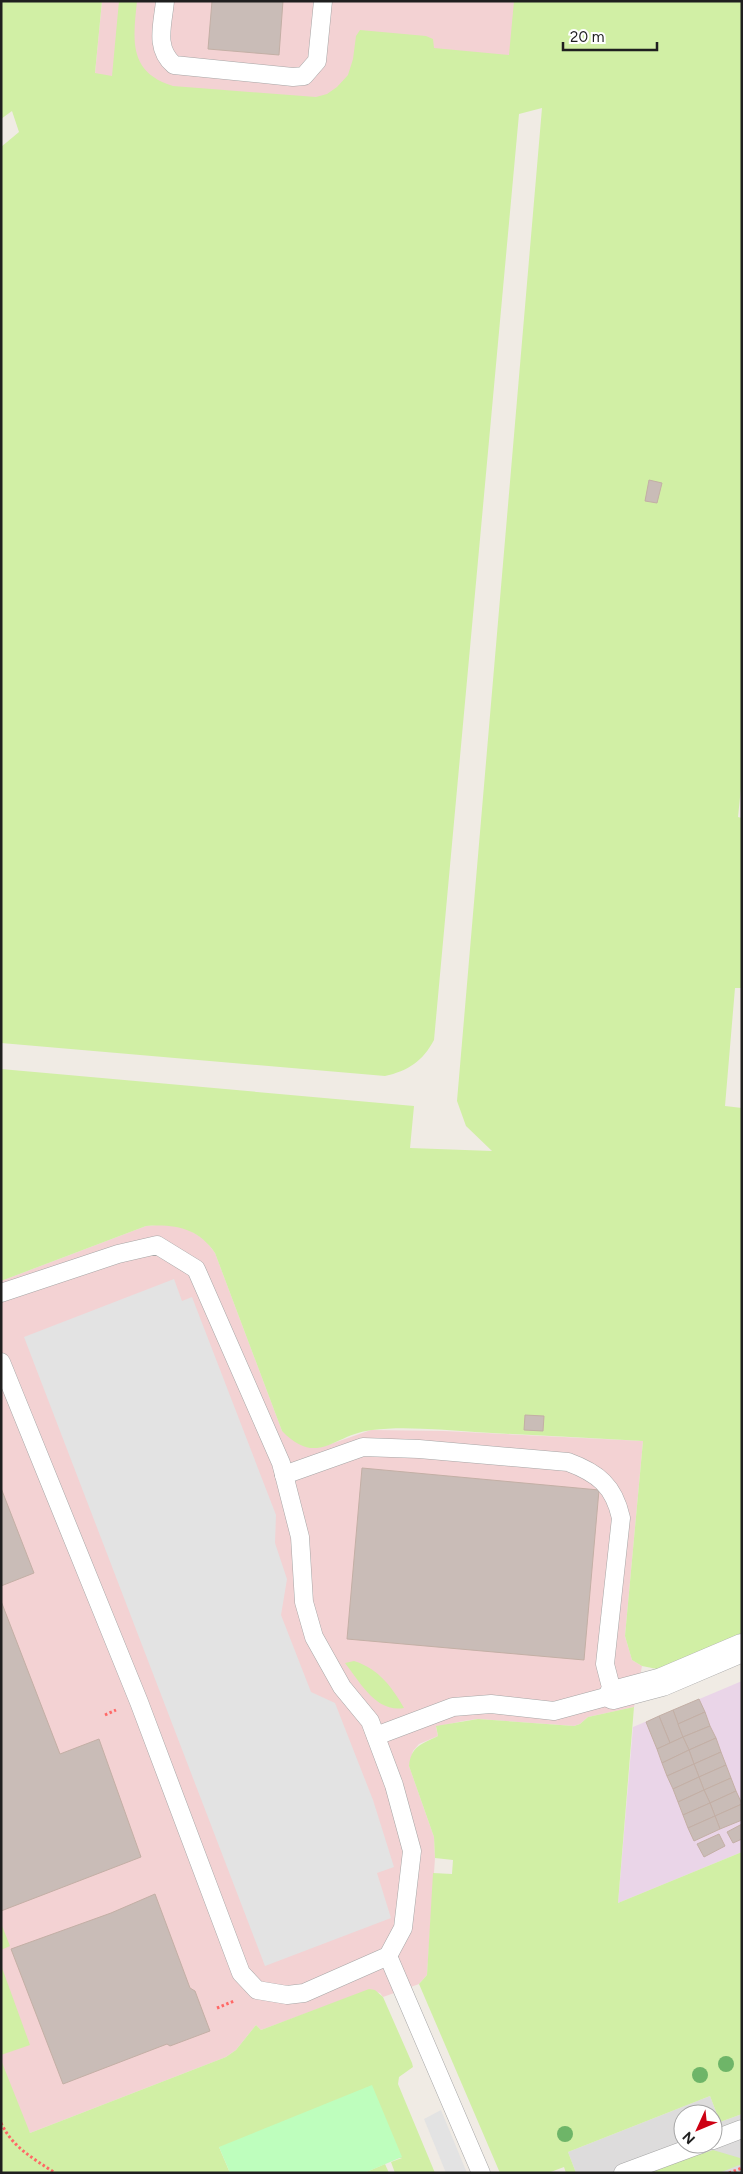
<svg xmlns="http://www.w3.org/2000/svg" width="743" height="2174" viewBox="0 0 743 2174" font-family="Figtree,sans-serif">
	<style>
		.residential { fill: #dddcdc; fill-rule: evenodd }
		.commercial { fill: #f3d2d3 }
		.industrial { fill: #ead5e8 }
		.grass { fill: #d1efa5 }
		.park { fill: #befebd }
		.parking { fill: #e3e3e3 }
		.building { fill: #c9bcb7; stroke: #c3afa5 }
		.lines { fill: none; stroke-linecap: round; stroke-linejoin: round }
		.lane-casing { stroke: #a6a6a6; stroke-width: 19 }
		.street-casing { stroke: #a6a6a6; stroke-width: 29 }
		.path { stroke: #ff6866; stroke-width: 3; stroke-dasharray: 2.5 2.5; stroke-linecap: butt }
		.lane { stroke: #fff; stroke-width: 18 }
		.street { stroke: #fff; stroke-width: 28 }
		.tree { fill: #6eb568 }
	</style>
	<rect width="100%" height="100%" fill="#f0ebe4"/>
	<path class="residential" d="M 710,2096 L 720,2122 L 742,2114 L 742,2173 L 576,2173 L 568,2152 ZM 683,2114 L 713,2114 L 713,2144 L 683,2144 Z"/>
	<g class="commercial">
		<polygon points="102,1 551,1 542,107 93,94"/>
		<polygon points="167,1224 183,1227 196,1234 206,1241 215,1253 282,1431 325,1446 371,1430 444,1431 643,1441 625,1636 632,1660 642,1666 634,1707 588,1717 580,1724 574,1726 478,1719 463,1721 436,1727 438,1736 419,1744 413,1751 409,1766 434,1837 435,1858 427,1975 419,1984 383,1997 380,1993 369,1990 261,2030 256,2025 236,2050 226,2057 30,2133 1,2076 1,1281 146,1226"/>
	</g>
	<polygon class="industrial" points="742,1681 742,1852 618,1903 633,1727"/>
	<g class="grass">
		<path d="M 1,1 L 102,1 L 95,73 L 112,76 L 119,1 L 137,1 C 133,40 128,72 173,86 L 316,97 L 327,94 L 337,87 L 348,75 L 353,59 L 356,36 L 360,30 L 426,36 L 433,39 L 434,48 L 509,55 L 514,1 L 742,1 L 742,778 L 738,817 L 742,818 L 742,988 L 735,988 L 725,1106 L 742,1108 L 742,1633 L 657,1669 L 642,1666 L 632,1660 L 625,1636 L 643,1441 C 587,1438 531,1435 475,1432 C 442,1430 405,1426 372,1430 C 334,1434 318,1468 282,1431 L 215,1253 C 198,1228 175,1224 146,1226 L 1,1281 L 1,1069 L 414,1106 L 410,1148 L 492,1151 L 466,1126 L 457,1101 L 542,108 L 519,114 L 434,1040 C 423,1061 408,1071 385,1076 L 1,1043 L 1,147 L 19,132 L 12,111 L 1,119 Z"/>
		<path d="M 354,1661 C 379,1669 392,1687 404,1708 C 376,1713 360,1682 345,1663 Z"/>
		<path d="M 634,1707 L 618,1903 L 742,1852 L 742,2114 L 720,2122 L 710,2096 L 568,2152 L 576,2173 L 566,2173 L 564,2167 L 548,2173 L 500,2173 L 419,1984 L 427,1975 L 433,1873 L 452,1874 L 453,1860 L 435,1858 L 434,1837 L 409,1766 C 411,1746 422,1744 438,1736 L 436,1726 L 478,1719 L 574,1726 L 580,1724 L 588,1717 Z"/>
		<polygon points="1,1923 10,1946 1,1950"/>
		<polygon points="1,1965 30,2045 1,2055"/>
		<polygon points="369,1989 375,1990 383,1997 412,2063 413,2067 399,2077 398,2084 435,2173 395,2173 391,2162 402,2158 219,2147 230,2173 1,2173 1,2060 30,2133 226,2057 236,2050 256,2025 261,2030"/>
		<polygon points="713,2150 740,2158 742,2164 719,2173 645,2173"/>
		<polygon points="385,2164 389,2173 364,2173"/>
	</g>
	<polygon class="park" points="372,2085 402,2157 364,2173 230,2173 219,2147"/>
	<g class="parking">
		<polygon points="174,1279 182,1301 192,1297 276,1515 275,1543 287,1579 281,1615 311,1692 335,1703 373,1800 394,1867 377,1873 391,1918 265,1966 24,1337"/>
		<polygon points="441,2110 467,2173 446,2173 424,2119"/>
	</g>
	<g class="building">
		<polygon points="212,1 283,1 279,55 208,49"/>
		<polygon points="649,480 662,483 657,503 645,501"/>
		<polygon points="525,1415 544,1416 543,1431 524,1430"/>
		<polygon points="362,1468 599,1490 584,1660 347,1639"/>
		<polygon points="1,1488 34,1573 1,1586"/>
		<polygon points="1,1601 60,1754 99,1739 141,1857 1,1911"/>
		<polygon points="699,1699 705,1712 678,1724 673,1710"/>
		<polygon points="673,1710 683,1737 670,1743 659,1716"/>
		<polygon points="705,1712 710,1726 683,1737 678,1724"/>
		<polygon points="659,1716 670,1743 657,1749 646,1722"/>
		<polygon points="710,1726 716,1738 689,1750 683,1737"/>
		<polygon points="683,1737 689,1750 662,1763 657,1749"/>
		<polygon points="716,1738 721,1752 694,1764 689,1750"/>
		<polygon points="689,1750 694,1764 667,1776 662,1763"/>
		<polygon points="721,1752 726,1765 699,1777 694,1764"/>
		<polygon points="694,1764 699,1777 673,1789 667,1776"/>
		<polygon points="726,1765 731,1778 704,1790 699,1777"/>
		<polygon points="699,1777 704,1790 678,1802 673,1789"/>
		<polygon points="731,1778 736,1791 710,1803 704,1790"/>
		<polygon points="704,1790 710,1803 683,1815 678,1802"/>
		<polygon points="736,1791 742,1804 715,1816 710,1803"/>
		<polygon points="710,1803 715,1816 688,1828 683,1815"/>
		<polygon points="742,1804 742,1820 720,1829 715,1816"/>
		<polygon points="715,1816 720,1829 694,1841 688,1828"/>
		<polygon points="742,1824 742,1839 733,1843 727,1832"/>
		<polygon points="719,1834 725,1846 704,1857 697,1844"/>
		<polygon points="155,1894 190,1988 195,1991 210,2031 170,2046 167,2044 63,2084 11,1949 111,1913"/>
	</g>
	<g class="lines">
		<g class="lane-casing">
			<g id="lane">
				<path d="M 165,1 C 163,24 154,48 174,65 L 293,77 L 304,76 L 317,61 L 323,1"/>
				<polyline points="1,1293 118,1254 157,1245 196,1269 281,1463 300,1537 304,1602 314,1637 342,1687 370,1721 394,1785 412,1851 403,1928 388,1956 304,1993 287,1995 257,1990 241,1973 139,1702 1,1362"/>
				<path d="M 284,1475 L 363,1447 L 419,1449 L 568,1462 C 598,1473 614,1486 621,1518 L 605,1664 L 613,1695 L 554,1711 L 491,1704 L 453,1707 L 376,1736"/>
				<polyline points="388,1956 481,2173"/>
				<polyline points="713,2140 742,2129"/>
				<polyline points="623,2173 701,2144"/>
			</g>
		</g>
		<g class="street-casing">
			<polyline id="street" points="613,1695 662,1682 742,1648"/>
		</g>
		<g class="path">
			<polyline points="105,1715 116,1710"/>
			<polyline points="217,2008 234,2001"/>
			<path d="M 1,2123 C 13,2148 33,2158 55,2173"/>
			<polyline points="729,2173 742,2168"/>
		</g>
		<use href="#lane" class="lane"/>
		<use href="#street" class="street"/>
	</g>
	<g class="tree">
		<circle cx="726" cy="2064" r="8"/>
		<circle cx="700" cy="2075" r="8"/>
		<circle cx="565" cy="2134" r="8"/>
	</g>
	<rect width="743" height="2174" fill="none" stroke="#1f1f1f" stroke-width="5"/>
	<g transform="translate(698 2129) rotate(226)"><circle r="24" fill="#ffffff" stroke="#a5a5a5"/>
	<path d="M0-4L9 19L0 12L-9 19Z" fill="#cd0013"/>
	<text y="-8" font-size="14" font-weight="bold" text-anchor="middle" fill="#1f1f1f">N</text>
	</g>
	<path d="M563 42v8h94v-8" fill="none" stroke="#1f1f1f" stroke-width="2.5"/>
	<text x="570" y="42" font-size="15" fill="#1f1f1f" stroke="#ffffff" stroke-width="4" paint-order="stroke">20 m</text>
</svg>
